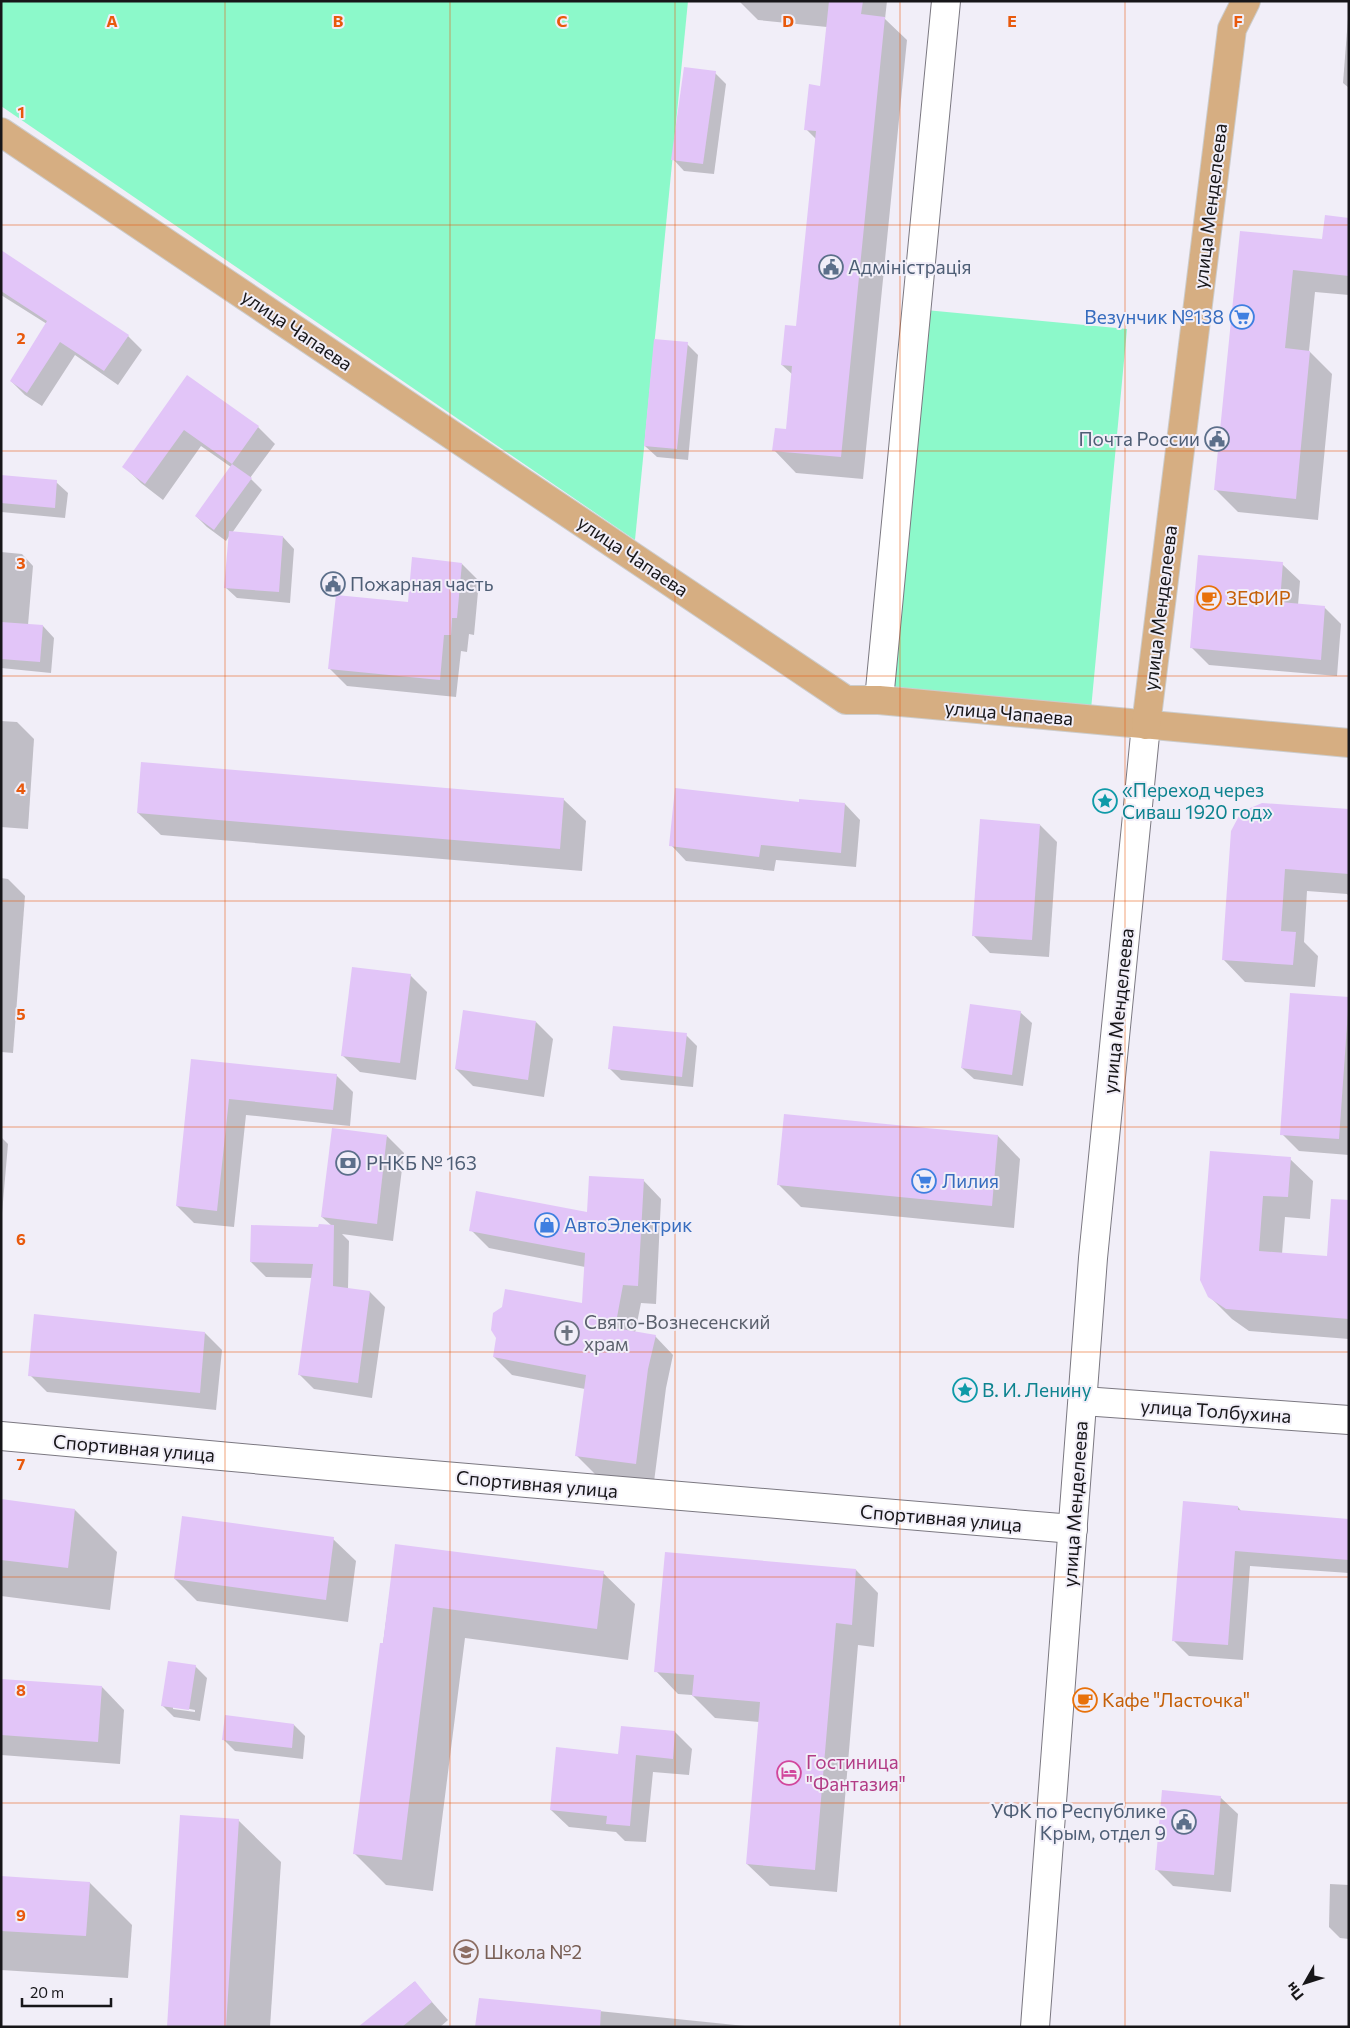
<svg xmlns="http://www.w3.org/2000/svg" width="1350" height="2028" viewBox="0 0 1350 2028" font-family="Commissioner,sans-serif">
	<style>
		.green { fill: #8cf9ca }
		.shadow { fill: #0003; fill-rule: evenodd }
		.building { fill: #e2c5f8 }
		.lines { fill: none; stroke-linecap: round; stroke-linejoin: round }
		.minor-casing { stroke: #7b7881; stroke-width: 30 }
		.major-casing { stroke: #ccc; stroke-width: 30 }
		.minor { stroke: #fff; stroke-width: 28 }
		.major { stroke: #d6ae82; stroke-width: 28 }
		.grid { fill: none; stroke: #e8590c; stroke-width: 1; stroke-opacity: 0.55 }
		.labels { text-anchor: middle; stroke-width: 4; stroke-linejoin: round; paint-order: stroke }
		.street-label { font-size: 19px; fill: #171619; stroke: #f1eef8 }
		.service-label { font-size: 19px; fill: #4e5e75; stroke: #f1eef8; text-anchor: start }
		.shop-label { font-size: 19px; fill: #366cbe; stroke: #f1eef8; text-anchor: start }
		.food-label { font-size: 19px; fill: #c56008; stroke: #f1eef8; text-anchor: start }
		.culture-label { font-size: 19px; fill: #0d838f; stroke: #f1eef8; text-anchor: start }
		.worship-label { font-size: 19px; fill: #5b616d; stroke: #f1eef8; text-anchor: start }
		.hotel-label { font-size: 19px; fill: #b23c85; stroke: #f1eef8; text-anchor: start }
		.education-label { font-size: 19px; fill: #785e54; stroke: #f1eef8; text-anchor: start }
		.grid-label { font-size: 16px; text-anchor: middle; font-weight: bold; fill: #e8590c; stroke: #f1eef8; stroke-width: 4; stroke-linejoin: round; paint-order: stroke }
	</style>
	<rect width="100%" height="100%" fill="#f1eef8"/>
	<g class="green">
		<polygon points="1,1 688,1 635,540 1,106"/>
		<polygon points="915,309 1127,329 1090,720 879,700"/>
	</g>
	<g class="shadow">
		<polygon points="739,1 887,1 885,19 907,40 863,479 796,473 774,450 787,430 793,375 782,365 797,327 816,139 806,129 821,87 827,27 758,20"/>
		<polygon points="1349,5 1349,88 1343,83"/>
		<polygon points="715,73 726,84 714,174 684,171 673,159"/>
		<polygon points="1349,219 1349,295 1315,292 1309,351 1332,374 1318,520 1238,512 1216,490 1241,232 1323,240"/>
		<polygon points="1,251 128,336 142,350 118,385 75,355 42,406 25,395 11,381 47,324 1,295"/>
		<polygon points="687,344 698,355 688,460 657,457 645,446"/>
		<polygon points="187,377 258,427 275,444 250,478 262,490 232,533 283,537 294,549 290,603 237,598 225,587 230,535 226,541 207,527 196,516 231,467 201,446 163,500 141,483 124,466"/>
		<polygon points="1,476 56,482 68,493 65,518 1,512"/>
		<polygon points="1,552 22,554 33,566 28,625 43,626 54,638 51,673 1,668"/>
		<polygon points="462,564 479,581 474,635 469,634 467,652 461,651 456,697 347,686 330,669 409,603"/>
		<polygon points="1282,564 1300,581 1298,605 1324,607 1341,624 1337,676 1209,665 1192,648"/>
		<polygon points="1,721 17,722 34,739 28,829 1,827"/>
		<polygon points="563,799 586,821 582,871 161,835 138,813"/>
		<polygon points="800,804 845,804 860,820 856,867 776,860 774,871 686,861 671,845"/>
		<polygon points="1262,804 1349,811 1349,896 1347,894 1307,891 1304,942 1318,956 1315,987 1245,982 1223,959"/>
		<polygon points="1040,825 1057,842 1049,957 990,953 973,935"/>
		<polygon points="1,878 8,879 25,896 13,1053 1,1052"/>
		<polygon points="410,975 427,992 416,1080 360,1072 342,1055"/>
		<polygon points="1349,999 1349,1155 1299,1151 1282,1134"/>
		<polygon points="1020,1012 1032,1023 1023,1086 974,1079 962,1068"/>
		<polygon points="536,1022 553,1039 544,1097 473,1086 456,1069"/>
		<polygon points="686,1035 697,1046 693,1087 621,1080 610,1069"/>
		<polygon points="192,1060 336,1075 353,1092 350,1126 246,1115 234,1227 194,1223 177,1206"/>
		<polygon points="387,1136 404,1153 393,1241 342,1234 349,1241 348,1289 370,1292 385,1307 372,1398 314,1389 299,1374 313,1278 266,1277 251,1262 320,1228 332,1226 322,1217"/>
		<polygon points="998,1136 1020,1159 1014,1228 801,1207 778,1184"/>
		<polygon points="1,1137 8,1144 1,1225"/>
		<polygon points="1290,1159 1313,1181 1310,1219 1285,1217 1282,1254 1328,1258 1349,1242 1349,1339 1249,1331 1232,1319 1209,1296 1201,1279"/>
		<polygon points="643,1180 661,1199 656,1304 641,1303 635,1333 655,1336 673,1355 666,1388 654,1482 595,1474 576,1455 585,1389 512,1375 494,1357 583,1305 585,1267 489,1248 471,1230 589,1213"/>
		<polygon points="205,1333 222,1350 216,1410 47,1392 30,1375"/>
		<polygon points="1,1501 75,1510 117,1552 110,1610 1,1596"/>
		<polygon points="1238,1507 1242,1512 1349,1520 1349,1573 1250,1566 1243,1660 1189,1656 1174,1641"/>
		<polygon points="333,1539 356,1561 348,1622 197,1601 175,1579"/>
		<polygon points="396,1546 603,1573 635,1604 628,1660 465,1638 433,1891 386,1885 355,1854"/>
		<polygon points="666,1553 856,1570 878,1593 874,1647 858,1645 837,1892 770,1886 747,1864 759,1722 715,1718 692,1695 678,1694 656,1671"/>
		<path d="M 195,1666 L 207,1678 L 200,1721 L 174,1717 L 162,1705 ZM 173,1706 L 195,1710 L 195,1712 L 173,1709 Z"/>
		<polygon points="1,1680 102,1687 124,1710 120,1764 1,1755"/>
		<polygon points="294,1725 305,1736 303,1759 235,1751 223,1739"/>
		<polygon points="675,1732 692,1749 689,1775 653,1772 646,1842 625,1841 616,1832 569,1827 551,1810 619,1755"/>
		<polygon points="1220,1797 1238,1814 1231,1892 1173,1886 1156,1869"/>
		<polygon points="238,1820 281,1862 270,2027 168,2027"/>
		<polygon points="1,1877 90,1883 132,1925 128,1978 1,1970"/>
		<polygon points="1330,1884 1349,1885 1349,1939 1340,1938 1329,1927"/>
		<polygon points="414,1982 448,2020 440,2027 360,2027"/>
		<polygon points="480,1999 755,2027 477,2027"/>
	</g>
	<g class="building">
		<polygon points="829,1 863,1 861,14 885,17 841,457 772,451 775,428 786,429 792,366 781,365 785,325 796,326 816,131 804,130 809,84 820,86"/>
		<polygon points="684,67 716,71 703,164 671,160"/>
		<polygon points="1325,215 1349,218 1349,276 1293,270 1285,348 1310,351 1296,499 1214,490 1240,231 1322,239"/>
		<polygon points="1,250 129,335 104,371 60,342 27,393 10,381 47,321 1,291"/>
		<polygon points="654,339 688,342 677,449 644,446"/>
		<polygon points="187,375 259,426 232,464 184,430 145,484 122,467"/>
		<polygon points="232,464 252,478 214,530 195,516"/>
		<polygon points="1,475 57,480 55,508 1,503"/>
		<polygon points="229,531 283,536 279,592 224,588"/>
		<polygon points="1198,555 1283,562 1280,602 1325,606 1321,660 1190,648"/>
		<polygon points="412,557 462,563 457,618 452,618 451,635 444,635 440,680 328,669 336,595 408,602"/>
		<polygon points="1,622 43,625 40,662 1,659"/>
		<polygon points="141,762 564,798 560,849 137,813"/>
		<polygon points="675,788 799,802 799,799 845,803 841,853 761,845 759,857 669,846"/>
		<polygon points="1262,803 1349,809 1349,874 1285,869 1281,931 1296,932 1293,965 1222,960 1231,831 1241,812"/>
		<polygon points="980,819 1040,824 1032,940 972,936"/>
		<polygon points="352,967 411,974 400,1063 341,1056"/>
		<polygon points="1290,993 1349,997 1339,1139 1280,1135"/>
		<polygon points="970,1004 1021,1011 1012,1075 961,1068"/>
		<polygon points="463,1010 536,1021 528,1080 455,1069"/>
		<polygon points="613,1026 687,1033 682,1077 608,1069"/>
		<polygon points="191,1059 337,1074 333,1110 229,1099 217,1211 176,1206"/>
		<polygon points="784,1114 998,1135 992,1206 777,1185"/>
		<polygon points="332,1128 387,1135 377,1224 321,1217"/>
		<polygon points="1210,1151 1291,1157 1288,1197 1263,1196 1259,1251 1327,1256 1331,1199 1349,1200 1349,1319 1226,1309 1208,1297 1200,1280"/>
		<polygon points="589,1176 644,1179 638,1286 623,1285 615,1328 656,1335 648,1369 636,1464 575,1456 586,1375 493,1357 496,1338 491,1330 493,1313 502,1307 505,1289 582,1303 585,1253 469,1231 476,1191 587,1212"/>
		<polygon points="319,1224 334,1225 333,1286 370,1291 358,1383 298,1375 313,1264 250,1262 251,1225 318,1227"/>
		<polygon points="34,1314 205,1332 200,1393 28,1376"/>
		<polygon points="1,1499 75,1509 68,1568 1,1560"/>
		<polygon points="1183,1501 1238,1506 1238,1510 1349,1519 1349,1560 1235,1551 1228,1645 1172,1641"/>
		<polygon points="182,1516 334,1537 326,1600 174,1579"/>
		<polygon points="395,1544 604,1571 597,1629 433,1607 402,1860 353,1854 380,1643 383,1643"/>
		<polygon points="665,1552 856,1569 852,1625 836,1623 815,1870 746,1864 760,1702 692,1696 694,1675 654,1672"/>
		<polygon points="168,1661 196,1665 189,1710 161,1706"/>
		<polygon points="1,1679 102,1686 98,1742 1,1735"/>
		<polygon points="225,1715 294,1724 292,1748 222,1740"/>
		<polygon points="621,1726 675,1731 673,1759 636,1755 630,1826 606,1824 607,1816 550,1810 556,1747 618,1754"/>
		<polygon points="1162,1790 1221,1796 1214,1875 1155,1870"/>
		<polygon points="180,1815 239,1819 226,2027 167,2027"/>
		<polygon points="1,1876 90,1882 86,1936 1,1931"/>
		<polygon points="415,1981 432,2002 402,2027 358,2027"/>
		<polygon points="479,1998 601,2010 600,2027 475,2027"/>
	</g>
	<g class="lines">
		<g class="minor-casing">
			<g id="minor">
				<polyline points="879,700 946,1"/>
				<polyline points="1083,1401 1349,1420"/>
				<polyline points="1,1436 373,1470 1073,1529"/>
				<polyline points="1035,2027 1093,1258 1146,725"/>
			</g>
		</g>
		<g class="major-casing">
			<g id="major">
				<polyline points="1,132 846,700 879,700 1349,743"/>
				<polyline points="1146,725 1232,29 1246,1"/>
			</g>
		</g>
		<use href="#minor" class="minor"/>
		<use href="#major" class="major"/>
	</g>
	<path class="grid" d="M 225,1 L 225,2027M 450,1 L 450,2027M 675,1 L 675,2027M 900,1 L 900,2027M 1125,1 L 1125,2027M 1,225 L 1349,225M 1,451 L 1349,451M 1,676 L 1349,676M 1,901 L 1349,901M 1,1127 L 1349,1127M 1,1352 L 1349,1352M 1,1577 L 1349,1577M 1,1803 L 1349,1803"/>
	<defs>
		<g id="civic-ring" transform="scale(1.25)"><circle r="9.5" fill="#f1eef8" stroke="#5c6f8a" stroke-width="1.5"/><path d="M-.6-6.5H3V-4.5H.6V-3L4-1V1h2V6H-6V1h2V-1L-.6-3ZM-1.2 2.5V6h2.4V2.5Z" fill="#5c6f8a"/></g>
		<g id="supermarket-ring" transform="scale(1.25)"><circle r="9.5" fill="#f1eef8" stroke="#3f7fe0" stroke-width="1.5"/><path d="M-6-5.5h2.5l.6 2H6L4.5 2H-2.5L-4.4-4H-6ZM-1.5 3.2a1.3 1.3 0 1 0 .1 0ZM3 3.2a1.3 1.3 0 1 0 .1 0Z" fill="#3f7fe0"/></g>
		<g id="cafe-ring" transform="scale(1.25)"><circle r="9.5" fill="#f1eef8" stroke="#e8710a" stroke-width="1.5"/><path d="M-5.5-4.5H6V0H3Q3 3.5 0 3.5H-2.5Q-5.5 3.5-5.5 0ZM3-3.2v2h1.7v-2ZM-6 4.5H4V6H-6Z" fill="#e8710a"/></g>
		<g id="sight-ring" transform="scale(1.25)"><circle r="9.5" fill="#f1eef8" stroke="#0f9aa8" stroke-width="1.5"/><path d="M0-6L1.8-2.2L6-1.7L2.9 1.2L3.7 5.4L0 3.3L-3.7 5.4L-2.9 1.2L-6-1.7L-1.8-2.2Z" fill="#0f9aa8"/></g>
		<g id="bank-ring" transform="scale(1.25)"><circle r="9.5" fill="#f1eef8" stroke="#5c6f8a" stroke-width="1.5"/><path d="M-6-4H6V4H-6ZM0-2.3a2.3 2.3 0 1 0 0 4.6a2.3 2.3 0 1 0 0-4.6Z" fill="#5c6f8a"/></g>
		<g id="shop-ring" transform="scale(1.25)"><circle r="9.5" fill="#f1eef8" stroke="#3f7fe0" stroke-width="1.5"/><path d="M-5-2.5h2.3a2.7 3.5 0 0 1 5.4 0H5L5.5 6h-11ZM-1.5-2.5h3a1.5 2.3 0 0 0-3 0Z" fill="#3f7fe0"/></g>
		<g id="church-ring" transform="scale(1.25)"><circle r="9.5" fill="#f1eef8" stroke="#6b7280" stroke-width="1.5"/><path d="M-1.2-6h2.4v3.5h3.3v2.4h-3.3V6h-2.4V-.1h-3.3v-2.4h3.3Z" fill="#6b7280"/></g>
		<g id="hotel-ring" transform="scale(1.25)"><circle r="9.5" fill="#f1eef8" stroke="#d1479c" stroke-width="1.5"/><path d="M-6-4.5h1.5V1H6V5H4.5V3h-9V5H-6ZM-4 0a1.8 1.8 0 1 1 3.6 0ZM.5 0V-2.5h3Q6-2.5 6 0Z" fill="#d1479c"/></g>
		<g id="school-ring" transform="scale(1.25)"><circle r="9.5" fill="#f1eef8" stroke="#8d6e63" stroke-width="1.5"/><path d="M0-5L7-2L0 1L-7-2ZM-4 1L0 2.5L4 1V4Q0 6-4 4Z" fill="#8d6e63"/></g>
	</defs>
	<g fill-rule="evenodd">
		<use href="#civic-ring" x="831" y="267"/>
		<use href="#supermarket-ring" x="1242" y="317"/>
		<use href="#civic-ring" x="1217" y="439"/>
		<use href="#civic-ring" x="333" y="584"/>
		<use href="#cafe-ring" x="1209" y="598"/>
		<use href="#sight-ring" x="1105" y="801"/>
		<use href="#bank-ring" x="348" y="1163"/>
		<use href="#supermarket-ring" x="924" y="1181"/>
		<use href="#shop-ring" x="547" y="1225"/>
		<use href="#church-ring" x="567" y="1333"/>
		<use href="#sight-ring" x="965" y="1390"/>
		<use href="#cafe-ring" x="1085" y="1700"/>
		<use href="#hotel-ring" x="789" y="1773"/>
		<use href="#civic-ring" x="1184" y="1822"/>
		<use href="#school-ring" x="466" y="1952"/>
	</g>
	<g class="labels">
		<g class="street-label">
			<text transform="translate(1210 206) rotate(-83)" y="7">улица Менделеева</text>
			<text transform="translate(297 330) rotate(34)" y="7">улица Чапаева</text>
			<text transform="translate(633 556) rotate(34)" y="7">улица Чапаева</text>
			<text transform="translate(1160 608) rotate(-83)" y="7">улица Менделеева</text>
			<text transform="translate(1009 713) rotate(5)" y="7">улица Чапаева</text>
			<text transform="translate(1118 1011) rotate(-84)" y="7">улица Менделеева</text>
			<text transform="translate(1216 1411) rotate(4)" y="7">улица Толбухина</text>
			<text transform="translate(134 1448) rotate(5)" y="7">Спортивная улица</text>
			<text transform="translate(537 1484) rotate(5)" y="7">Спортивная улица</text>
			<text transform="translate(1075 1504) rotate(-86)" y="7">улица Менделеева</text>
			<text transform="translate(941 1518) rotate(5)" y="7">Спортивная улица</text>
		</g>
		<g class="service-label">
			<text x="848" y="274">Адміністрація</text>
			<text x="1200" y="446" text-anchor="end">Почта России</text>
			<text x="350" y="591">Пожарная часть</text>
			<text x="366" y="1170">РНКБ № 163</text>
			<text x="1166" y="1818" text-anchor="end">УФК по Республике<tspan x="1166" dy="22">Крым, отдел 9</tspan></text>
		</g>
		<g class="shop-label">
			<text x="1224" y="324" text-anchor="end">Везунчик №138</text>
			<text x="942" y="1188">Лилия</text>
			<text x="564" y="1232">АвтоЭлектрик</text>
		</g>
		<g class="food-label">
			<text x="1226" y="605">ЗЕФИР</text>
			<text x="1102" y="1707">Кафе "Ласточка"</text>
		</g>
		<g class="culture-label">
			<text x="1122" y="797">«Переход через<tspan x="1122" dy="22">Сиваш 1920 год»</tspan></text>
			<text x="982" y="1397">В. И. Ленину</text>
		</g>
		<g class="worship-label">
			<text x="584" y="1329">Свято-Вознесенский<tspan x="584" dy="22">храм</tspan></text>
		</g>
		<g class="hotel-label">
			<text x="806" y="1769">Гостиница<tspan x="806" dy="22">"Фантазия"</tspan></text>
		</g>
		<g class="education-label">
			<text x="484" y="1959">Школа №2</text>
		</g>
	</g>
	<g class="grid-label">
		<text x="112" y="27">A</text>
		<text x="338" y="27">B</text>
		<text x="562" y="27">C</text>
		<text x="788" y="27">D</text>
		<text x="1012" y="27">E</text>
		<text x="1238" y="27">F</text>
		<text x="21" y="118">1</text>
		<text x="21" y="344">2</text>
		<text x="21" y="569">3</text>
		<text x="21" y="794">4</text>
		<text x="21" y="1020">5</text>
		<text x="21" y="1245">6</text>
		<text x="21" y="1470">7</text>
		<text x="21" y="1696">8</text>
		<text x="21" y="1921">9</text>
	</g>
	<rect width="1350" height="2028" fill="none" stroke="#171619" stroke-width="5"/>
	<g transform="translate(1305 1983) rotate(231)" stroke="#f1eef8" stroke-width="4" paint-order="stroke">
	<path d="M0-4L9 19L0 12L-9 19Z" fill="#171619"/>
	<text y="-8" font-size="14" font-weight="bold" text-anchor="middle" fill="#171619">Пн</text>
	</g>
	<path d="M22 1998v8h89v-8" fill="none" stroke="#171619" stroke-width="2.5"/>
	<text x="30" y="1998" font-size="15" fill="#171619" stroke="#f1eef8" stroke-width="4" paint-order="stroke">20 m</text>
</svg>
